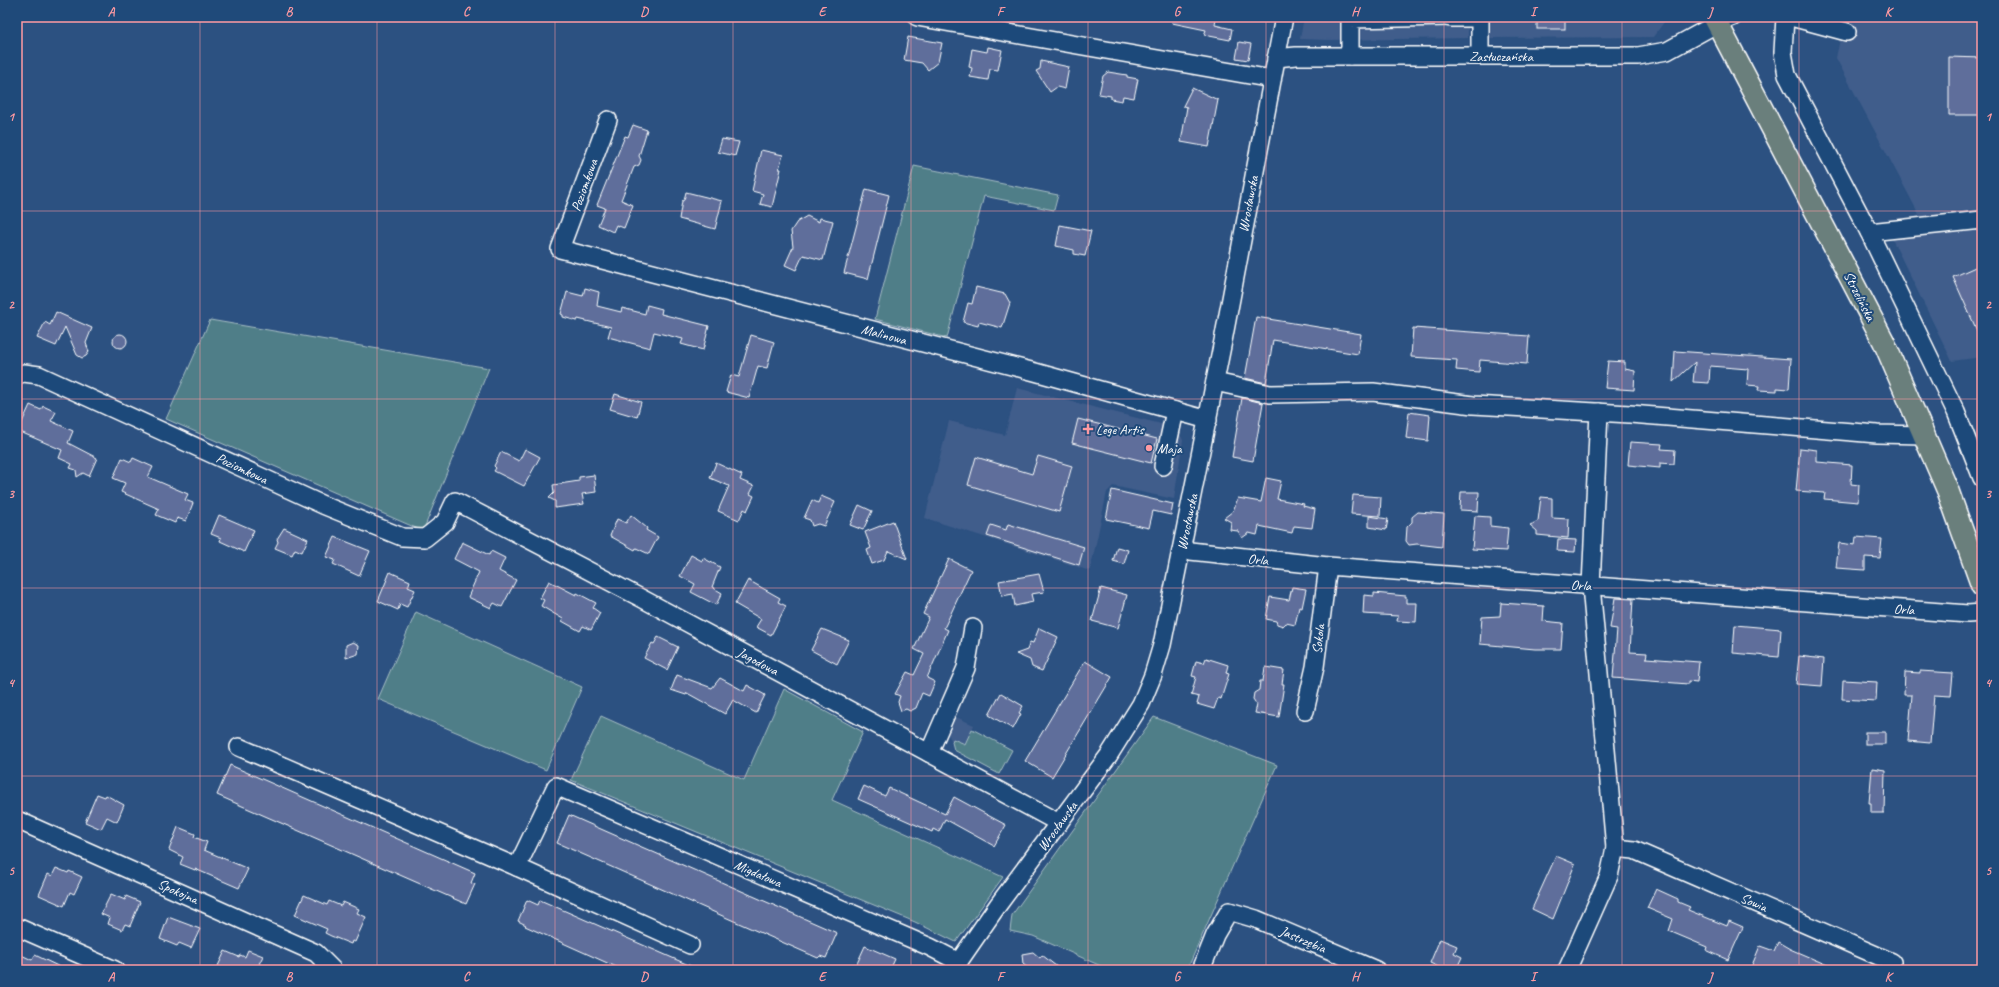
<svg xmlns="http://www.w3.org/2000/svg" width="1999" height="987" viewBox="0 0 1999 987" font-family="Caveat,sans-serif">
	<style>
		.built { fill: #3f5d8b }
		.green { fill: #4f7e88; stroke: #a7bec4 }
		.building { fill: #5f6e9b; stroke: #fff }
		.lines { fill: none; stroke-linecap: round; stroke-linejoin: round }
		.minor-casing { stroke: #fff; stroke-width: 20 }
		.major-casing { stroke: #fff; stroke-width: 24 }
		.minor { stroke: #1f4a7a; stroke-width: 17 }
		.major { stroke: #6b7f7c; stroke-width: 21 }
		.grid { fill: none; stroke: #ff9aa2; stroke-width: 1; stroke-opacity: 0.55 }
		.poi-dot { fill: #ff9aa2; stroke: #1f4a7a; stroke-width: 1.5 }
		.labels { text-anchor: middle; stroke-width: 4; stroke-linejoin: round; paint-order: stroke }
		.street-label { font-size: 14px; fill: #fff; stroke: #1f4a7a }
		.poi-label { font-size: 14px; fill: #fff; stroke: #1f4a7a; text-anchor: start }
		.neatline { fill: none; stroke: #ff9aa2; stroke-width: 1.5 }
		.grid-label { font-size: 13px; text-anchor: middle; font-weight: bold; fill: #ff9aa2 }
	</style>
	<rect width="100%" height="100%" fill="#2c5181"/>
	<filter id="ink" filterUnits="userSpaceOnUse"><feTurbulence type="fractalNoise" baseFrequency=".025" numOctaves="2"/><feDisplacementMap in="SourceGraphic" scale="8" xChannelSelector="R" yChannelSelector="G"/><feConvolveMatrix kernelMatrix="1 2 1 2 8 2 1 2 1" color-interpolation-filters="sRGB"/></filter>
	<g filter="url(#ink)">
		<g class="built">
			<polygon points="1304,17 1468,17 1468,38 1328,40 1300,39"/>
			<polygon points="1489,17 1668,17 1653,37 1489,38"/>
			<polygon points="1844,17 1982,17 1982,214 1922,220 1836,58 1840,39 1845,40 1843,24"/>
			<polygon points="1982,228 1982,357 1952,361 1892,239"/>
			<polygon points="1017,388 1177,428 1183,440 1174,499 1113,486 1107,492 1090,571 925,518 949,421 1005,435"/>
			<polygon points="956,717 974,725 965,744 953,739 952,742 948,734"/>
		</g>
		<g class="green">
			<polygon points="914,166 1058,195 1054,210 984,196 947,338 875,319"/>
			<polygon points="210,320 489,368 423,531 166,419"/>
			<polygon points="416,612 582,687 546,770 378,699"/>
			<polygon points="784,689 863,732 832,800 1003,877 956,942 915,922 571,780 601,716 744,780"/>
			<polygon points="1154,717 1277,765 1187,970 1110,970 1033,936 1010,931 1012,915"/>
			<polygon points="972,729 1012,750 999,774 954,750 952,742 953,739 965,744"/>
		</g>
		<g class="building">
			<polygon points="1173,17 1216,17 1215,25 1232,29 1230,40 1204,35 1206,30 1172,23"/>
			<rect x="1537" y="17" width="28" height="12"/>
			<polygon points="908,37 942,43 938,62 928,70 922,63 904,60"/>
			<polygon points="1239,42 1251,44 1248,60 1236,58"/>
			<polygon points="988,47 1002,50 998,70 990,69 988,80 970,77 972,68 969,67 972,49 987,52"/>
			<polygon points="1949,57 1982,58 1982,115 1949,115"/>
			<polygon points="1041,61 1069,67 1065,89 1057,87 1050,92 1036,71 1040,69"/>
			<polygon points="1108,72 1127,75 1127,77 1138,79 1134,98 1123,96 1122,101 1111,99 1111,96 1099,94 1103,76"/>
			<polygon points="1192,88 1218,100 1209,147 1181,142 1187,107 1183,106"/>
			<polygon points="633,125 647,130 639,156 641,160 639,165 634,167 621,200 633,205 624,228 616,225 613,232 598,225 605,208 597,205 625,136 628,137"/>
			<polygon points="722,139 739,142 735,156 718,152"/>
			<polygon points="761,150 783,155 779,169 781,169 772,207 760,204 763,194 752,191"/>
			<polygon points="866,189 889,195 868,279 844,273"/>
			<polygon points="686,192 722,201 715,229 679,219 682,201 684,200"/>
			<polygon points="807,216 819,222 820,218 833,221 823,260 803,255 796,270 785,265 793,247 791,231 797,222"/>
			<polygon points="1060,225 1091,231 1085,256 1074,254 1074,250 1056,246"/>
			<polygon points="1982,264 1982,342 1953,277"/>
			<polygon points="976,287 1005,294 1010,303 1002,328 979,322 978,326 963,322 968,303 972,304"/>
			<polygon points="585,288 599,292 597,306 621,312 622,308 645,314 647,305 662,309 661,314 709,326 703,350 681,344 683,339 654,332 650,348 608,337 611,327 578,319 577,321 563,317 563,315 561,314 567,292 583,296"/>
			<polygon points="56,312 92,328 86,343 89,352 86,356 82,358 77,355 65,327 56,346 37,338 45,322 50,325"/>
			<polygon points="1256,317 1361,334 1358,354 1273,340 1266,383 1245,378"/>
			<polygon points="1413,328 1529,336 1527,364 1480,360 1479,372 1456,370 1457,360 1411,357"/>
			<circle cx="120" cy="341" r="7"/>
			<polygon points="751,335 774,342 767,368 758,366 749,398 726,392 731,375 739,377"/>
			<polygon points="1675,351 1791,359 1789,389 1777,388 1777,391 1758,390 1759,386 1747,385 1748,369 1710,366 1709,383 1693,382 1695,362 1673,382"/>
			<polygon points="1608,361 1625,362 1625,369 1635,371 1634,390 1605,388"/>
			<polygon points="615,394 641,402 637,417 610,409"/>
			<polygon points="1242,398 1263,403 1253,461 1232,457"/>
			<polygon points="30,405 41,410 43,406 56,412 51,421 73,431 68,443 97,458 89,476 83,473 77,477 76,470 70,468 72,464 59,458 62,450 18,431"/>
			<polygon points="1409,412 1430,415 1428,441 1406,438"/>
			<polygon points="1078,419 1157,439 1151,463 1072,443"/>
			<polygon points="1630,442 1662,444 1661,449 1675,450 1674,464 1660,463 1660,468 1628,465"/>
			<polygon points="1800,448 1817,450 1817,462 1852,465 1851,484 1859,485 1858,502 1824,499 1825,493 1796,491"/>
			<polygon points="525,449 540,457 524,486 494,471 496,468 494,466 501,452 519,461"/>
			<polygon points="1038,456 1072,466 1059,512 968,485 976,457 1032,474"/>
			<polygon points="122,458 131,462 133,458 153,467 148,477 188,494 185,500 193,503 186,521 177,518 175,523 168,520 156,515 159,509 121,492 125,483 113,478"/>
			<polygon points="716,463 742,475 740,480 754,486 750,494 754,496 747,511 744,509 739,520 718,511 729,486 710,478"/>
			<polygon points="594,475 596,492 582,494 584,504 555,508 555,501 549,498 554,493 553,485 579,481 579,477"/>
			<polygon points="1266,478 1281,481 1277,499 1304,504 1303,506 1315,509 1312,528 1294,526 1292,533 1259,526 1257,535 1249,533 1242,538 1238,531 1230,530 1231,522 1224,518 1233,511 1238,498 1261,502"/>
			<polygon points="1112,490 1173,504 1171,515 1153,511 1149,528 1106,519"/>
			<polygon points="1461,492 1479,492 1478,511 1460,510"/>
			<polygon points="1353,495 1381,497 1380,516 1351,514"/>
			<polygon points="821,496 835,502 824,526 818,524 812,526 810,520 804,518 812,500 818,503"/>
			<polygon points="1541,497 1552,498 1552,518 1569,519 1568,538 1537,535 1537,531 1530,525 1538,521"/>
			<polygon points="859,505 872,511 863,530 850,525"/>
			<polygon points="1418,512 1444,514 1442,547 1417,544 1409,545 1406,541 1407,527 1412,522 1412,517"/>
			<polygon points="219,515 254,530 244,552 220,541 221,538 211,534"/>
			<polygon points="631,515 647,528 646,530 658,537 649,554 636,548 635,550 610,536 617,519 626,523"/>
			<polygon points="1369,516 1388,519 1386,530 1369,527"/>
			<polygon points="1475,516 1490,517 1490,526 1508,528 1506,551 1472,549"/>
			<polygon points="893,521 907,559 888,551 884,560 872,564 867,550 871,548 865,532"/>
			<polygon points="1008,524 1084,547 1079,565 987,536 991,525 1006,530"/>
			<polygon points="284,528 308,539 302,552 295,549 292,555 275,548 278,542 277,539"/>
			<polygon points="335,537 370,551 359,576 333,564 335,560 326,557"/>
			<polygon points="1856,537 1882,539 1880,558 1865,557 1865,570 1836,568 1839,543 1855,545"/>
			<polygon points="1558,539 1576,540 1575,552 1557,551"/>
			<polygon points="462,542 489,555 491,551 505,558 499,571 516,580 502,607 494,603 491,608 468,597 479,572 454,559"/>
			<polygon points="1117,547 1128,550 1124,564 1113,561"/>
			<polygon points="691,555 702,561 703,558 720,567 712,587 722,593 716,605 691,592 695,584 680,576"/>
			<polygon points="949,559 971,570 946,624 944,628 948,630 927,678 935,682 929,696 922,693 916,708 910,711 906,709 901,711 898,702 900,696 895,694 907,672 914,675 924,654 914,649 929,617 923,614"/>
			<polygon points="390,572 410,581 408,587 415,590 407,607 400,604 398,610 378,601"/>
			<polygon points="1039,574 1044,592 1031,594 1033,602 1015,606 1013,594 1002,596 999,581"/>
			<polygon points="748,580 780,598 778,602 786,606 771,635 756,627 761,619 735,604"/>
			<polygon points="549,581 576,595 577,593 596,603 593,608 600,613 591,630 583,626 580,631 562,621 563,619 541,606 544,600 540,598"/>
			<polygon points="1292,587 1306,589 1302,608 1299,607 1295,625 1286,623 1283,626 1277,624 1276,621 1266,619 1270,597 1289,600"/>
			<polygon points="1101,588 1127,595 1118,628 1092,621"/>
			<polygon points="1374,593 1406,596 1406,603 1417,603 1416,622 1397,621 1398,616 1363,614 1364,595 1374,596"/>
			<polygon points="1615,598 1633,599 1630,652 1647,653 1646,658 1699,662 1697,682 1688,681 1688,684 1613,678 1617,629 1610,628"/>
			<polygon points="1501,603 1544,606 1543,621 1563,623 1561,649 1535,649 1480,644 1482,617 1500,616"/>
			<polygon points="1735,625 1781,629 1779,657 1733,653"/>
			<polygon points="1039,628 1058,637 1042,671 1032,667 1030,660 1016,654 1027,650 1030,642 1033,643"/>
			<polygon points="822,629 849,640 837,664 811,650"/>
			<polygon points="658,637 678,647 667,670 644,658 652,643 654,644"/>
			<polygon points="353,642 359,645 358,654 346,658 346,645"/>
			<polygon points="1799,656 1824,659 1822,686 1796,684"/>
			<polygon points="1206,658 1228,665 1226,673 1229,674 1221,699 1218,698 1214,709 1197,704 1199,697 1191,695 1196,677 1192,676 1196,661 1204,663"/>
			<polygon points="1085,661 1112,677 1052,777 1025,761"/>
			<polygon points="1265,667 1284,670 1282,684 1284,684 1279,717 1255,713 1257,705 1253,699 1254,693 1259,690 1260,681 1263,681"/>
			<polygon points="1920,671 1953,673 1951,696 1934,695 1930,743 1908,741 1912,695 1904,695 1905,672 1920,673"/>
			<polygon points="677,675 712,688 720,678 744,691 747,685 765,695 756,713 733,700 725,714 687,693 686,695 671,690"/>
			<polygon points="1843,680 1877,682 1876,701 1842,699"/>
			<polygon points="1001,693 1023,706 1019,713 1021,714 1013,729 989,715"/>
			<rect x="1865" y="732" width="20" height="12"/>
			<polygon points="230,765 475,873 471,883 475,884 466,904 217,795"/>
			<polygon points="1872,768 1885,770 1884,813 1871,813 1871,803 1869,803"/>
			<polygon points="864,786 885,796 889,788 945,814 954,797 1006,825 994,846 945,819 939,832 933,829 932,832 858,799"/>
			<polygon points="97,794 105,797 106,795 124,805 117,822 107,817 101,829 85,822"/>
			<polygon points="569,815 837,933 826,958 820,956 818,958 557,843"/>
			<polygon points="178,827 195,834 194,837 207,842 204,850 248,869 239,888 195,869 195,870 180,864 183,857 169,850"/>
			<polygon points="1556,856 1575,864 1553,919 1532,909"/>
			<polygon points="56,868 68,873 69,871 82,877 74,894 70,892 64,906 39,895 48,874 52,876"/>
			<polygon points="1656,889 1678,899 1678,902 1690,907 1688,910 1727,926 1729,921 1743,927 1728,960 1706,950 1707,947 1669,931 1673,919 1647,908"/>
			<polygon points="111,894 125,900 126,896 140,902 130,926 125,924 122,930 108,924 110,918 101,914"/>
			<polygon points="304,895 327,905 329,901 341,906 343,902 359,909 357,913 366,917 355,942 352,941 351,944 331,936 325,933 327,929 295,915"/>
			<polygon points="527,900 538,905 540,900 700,970 623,970 525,926 526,925 518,921"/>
			<polygon points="168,917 200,929 191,948 179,943 177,946 160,939"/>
			<polygon points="1440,939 1457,946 1454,953 1462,957 1456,970 1445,970 1430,963"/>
			<polygon points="1778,942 1790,949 1839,970 1750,970 1760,946 1774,951"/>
			<polygon points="865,946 895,959 890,970 854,970"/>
			<polygon points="248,950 263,956 259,964 271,970 227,970 218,966 225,951 239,957 240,955 245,957"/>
			<polygon points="1033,952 1040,958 1042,955 1061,970 1030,970 1023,964 1022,954"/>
			<polygon points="17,953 32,960 35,955 66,970 17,970"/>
		</g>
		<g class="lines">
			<g class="minor-casing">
				<g id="minor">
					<polyline points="917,17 1272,79"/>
					<polyline points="1480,17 1480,56"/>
					<polyline points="1785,17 1783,52 1787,75 1869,232 1956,412 1982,478"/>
					<polyline points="1791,17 1847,32"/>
					<polyline points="1450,18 1480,18"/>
					<polyline points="1350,56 1350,19 1450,17"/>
					<polyline points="1276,58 1296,56 1638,56 1667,51 1718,23 1733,17"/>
					<polyline points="608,120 560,249 1035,372 1208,420"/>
					<polyline points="1869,232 1982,220"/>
					<polyline points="17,375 24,373 39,375 323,505 402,537 425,538 445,522 455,501 641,598 1059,823"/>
					<polyline points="1215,382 1270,394 1373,392 1473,405 1630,414 1877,434 1923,435"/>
					<polyline points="1163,466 1175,411"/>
					<polyline points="1181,550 1328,566 1968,614 1982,613"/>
					<polyline points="1305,711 1315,667 1328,566"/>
					<polyline points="239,747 517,867 690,945"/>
					<polyline points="929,753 966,668 973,628"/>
					<polyline points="17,820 316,953 333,970"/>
					<polyline points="1615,848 1634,850 1892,962"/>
					<polyline points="517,867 556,786 930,947 959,962"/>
					<polyline points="17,927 115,970"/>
					<polyline points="953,970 998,905 1109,755 1141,704 1153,675 1162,645 1223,341 1284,17"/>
					<polyline points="1201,970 1215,935 1229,911 1256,919 1376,970"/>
					<polyline points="1567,970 1609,876 1615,848 1591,586 1599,412"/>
				</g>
			</g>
			<g class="major-casing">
				<polyline id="major" points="1714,17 1884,342 1948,491 1982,586"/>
			</g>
			<use href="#minor" class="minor"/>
			<use href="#major" class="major"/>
		</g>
	</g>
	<path class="grid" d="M 200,17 L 200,970M 377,17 L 377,970M 555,17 L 555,970M 733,17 L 733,970M 911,17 L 911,970M 1088,17 L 1088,970M 1266,17 L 1266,970M 1444,17 L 1444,970M 1622,17 L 1622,970M 1799,17 L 1799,970M 17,211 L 1982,211M 17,399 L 1982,399M 17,588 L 1982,588M 17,776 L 1982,776"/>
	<g class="poi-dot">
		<path d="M1086 423h4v4h4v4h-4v4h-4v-4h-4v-4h4z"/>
		<circle cx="1149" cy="448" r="4"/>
	</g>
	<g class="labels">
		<g class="street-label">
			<text x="1501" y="61">Zasłuczańska</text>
			<text transform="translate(584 185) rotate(-70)" y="5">Poziomkowa</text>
			<text transform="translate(1248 204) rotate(-79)" y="5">Wrocławska</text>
			<text transform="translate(1860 296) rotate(63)" y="5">Strzelińska</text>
			<text transform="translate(884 334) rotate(15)" y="5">Malinowa</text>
			<text transform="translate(242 468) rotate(25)" y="5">Poziomkowa</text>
			<text transform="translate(1187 522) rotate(-78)" y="5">Wrocławska</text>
			<text transform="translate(1258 559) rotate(6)" y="5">Orla</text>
			<text transform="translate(1581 585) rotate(4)" y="5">Orla</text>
			<text transform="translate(1904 609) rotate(4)" y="5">Orla</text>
			<text transform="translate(1318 639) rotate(-83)" y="5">Sokola</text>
			<text transform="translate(758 661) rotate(28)" y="5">Jagodowa</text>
			<text transform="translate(1057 826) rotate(-54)" y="5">Wrocławska</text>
			<text transform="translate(758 873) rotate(23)" y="5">Migdałowa</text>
			<text transform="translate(178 891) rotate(24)" y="5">Spokojna</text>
			<text transform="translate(1754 902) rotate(23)" y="5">Sowia</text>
			<text transform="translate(1303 939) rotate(23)" y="5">Jastrzębia</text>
		</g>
		<g class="poi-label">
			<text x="1096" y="434">Lege Artis</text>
			<text x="1157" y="453">Maja</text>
		</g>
	</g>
	<rect width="1999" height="987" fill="none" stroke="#1f4a7a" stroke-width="44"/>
	<rect x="22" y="22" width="1955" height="943" class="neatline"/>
	<g class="grid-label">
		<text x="111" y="16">A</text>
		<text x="289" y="16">B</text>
		<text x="466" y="16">C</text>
		<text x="644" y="16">D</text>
		<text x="822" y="16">E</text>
		<text x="1000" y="16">F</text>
		<text x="1177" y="16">G</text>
		<text x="1355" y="16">H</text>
		<text x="1533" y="16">I</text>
		<text x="1710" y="16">J</text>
		<text x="1888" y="16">K</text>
		<text x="11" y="121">1</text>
		<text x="1988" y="121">1</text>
		<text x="11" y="309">2</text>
		<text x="1988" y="309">2</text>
		<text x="11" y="498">3</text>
		<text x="1988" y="498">3</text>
		<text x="11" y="687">4</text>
		<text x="1988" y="687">4</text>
		<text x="11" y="875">5</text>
		<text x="1988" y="875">5</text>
		<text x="111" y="981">A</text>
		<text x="289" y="981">B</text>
		<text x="466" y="981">C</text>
		<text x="644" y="981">D</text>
		<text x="822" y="981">E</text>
		<text x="1000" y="981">F</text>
		<text x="1177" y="981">G</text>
		<text x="1355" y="981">H</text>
		<text x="1533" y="981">I</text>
		<text x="1710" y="981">J</text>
		<text x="1888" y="981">K</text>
	</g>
</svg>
